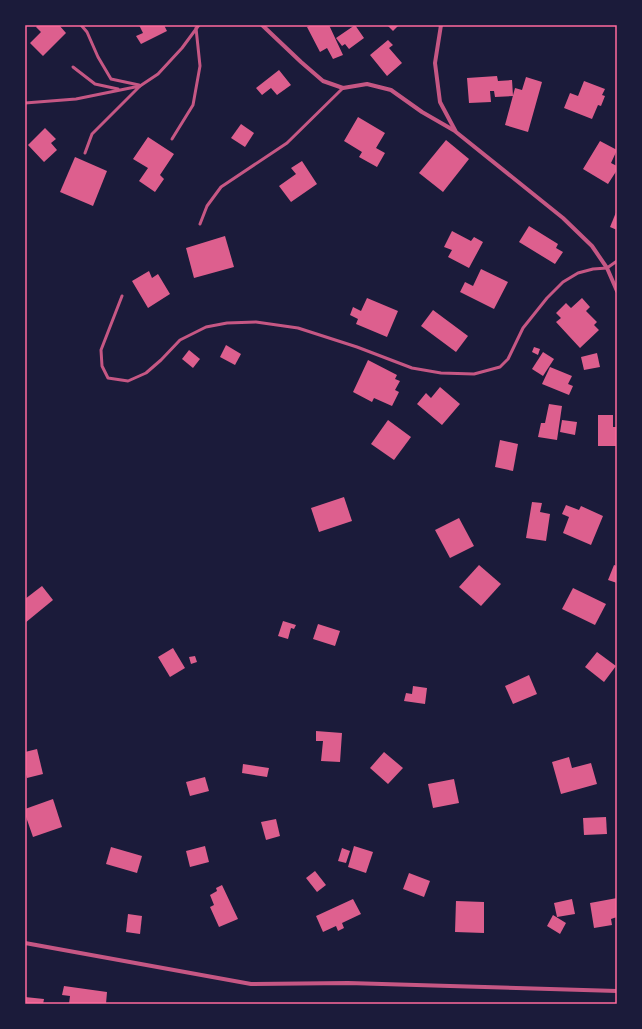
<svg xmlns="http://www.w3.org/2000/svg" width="642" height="1029" viewBox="0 0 642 1029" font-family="'DejaVu Sans',sans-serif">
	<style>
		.building { fill: #dd5f8e }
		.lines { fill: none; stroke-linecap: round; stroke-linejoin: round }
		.service { stroke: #c65784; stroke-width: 3 }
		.minor { stroke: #c65784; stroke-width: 4 }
		.neatline { fill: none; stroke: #ff6b9d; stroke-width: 1.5 }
	</style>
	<rect width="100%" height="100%" fill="#1b1b3a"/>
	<g class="building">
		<polygon points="38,25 59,25 66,33 43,56 30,43 41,32 36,27"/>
		<polygon points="139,25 164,25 167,31 141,44 136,36 143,33"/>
		<polygon points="312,25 329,25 343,55 333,59 327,48 320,52 307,27"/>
		<polygon points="355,25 364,38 349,49 345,44 342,46 336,38"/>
		<polygon points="389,25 397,25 398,26 393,31 388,26"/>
		<polygon points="388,40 393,45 389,48 402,63 387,76 370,55"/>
		<polygon points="279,70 291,85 277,95 271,88 262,95 256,88"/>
		<polygon points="497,76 498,81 512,80 513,96 495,97 494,91 490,91 491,102 469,103 467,78"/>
		<polygon points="526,77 542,82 528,132 505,125 515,88 522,90"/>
		<polygon points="584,81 605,89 602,95 605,96 601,106 598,105 592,119 564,108 570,93 578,96"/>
		<polygon points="358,117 385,133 376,148 385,153 377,167 359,157 362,152 344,141"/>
		<polygon points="241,124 254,133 245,147 231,138"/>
		<polygon points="45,128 56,139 51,143 57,150 44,162 28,145"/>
		<polygon points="148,137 174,154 160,175 164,179 155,192 139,181 148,168 133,159"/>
		<polygon points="446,140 469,159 443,192 419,173"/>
		<polygon points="600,141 617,150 611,163 617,166 617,170 608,184 583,169"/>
		<polygon points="75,157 107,171 93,206 60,192"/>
		<polygon points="302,161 317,184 291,202 279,186 296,174 291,168"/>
		<polygon points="617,210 617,230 610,227"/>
		<polygon points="529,226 558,244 556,248 563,252 555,264 519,242"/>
		<polygon points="452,231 471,241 474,237 483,242 469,268 448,257 452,250 444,247"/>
		<polygon points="225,236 234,267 194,278 186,248"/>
		<polygon points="481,269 508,282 494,309 460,292 465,282 473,286"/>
		<polygon points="149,271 152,278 158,274 170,294 148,308 132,281"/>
		<polygon points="367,298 398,311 387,337 356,324 358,319 350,315 353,307 361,311"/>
		<polygon points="582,298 590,307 586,311 597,322 594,325 599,330 580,348 556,322 561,318 556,313 566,303 571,308"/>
		<polygon points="433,310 468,336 456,352 421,326"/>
		<polygon points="226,345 241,354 235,365 220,357"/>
		<polygon points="534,347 540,349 538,355 532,352"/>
		<polygon points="189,350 200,359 193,368 182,359"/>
		<polygon points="543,352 554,359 543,376 532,369"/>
		<polygon points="597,353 600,367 584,370 581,357"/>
		<polygon points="368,360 397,375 395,379 400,381 395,390 399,392 392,406 374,398 372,402 353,392"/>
		<polygon points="550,367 572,376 568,384 573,386 569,395 542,384"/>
		<polygon points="440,387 460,404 442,425 417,404 426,393 431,398"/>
		<polygon points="549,404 562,406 557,440 538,437 541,423 545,423"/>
		<polygon points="598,415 613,415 613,427 617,427 617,446 598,446"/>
		<polygon points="388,420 411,437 394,460 371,444"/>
		<polygon points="562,420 577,422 575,435 560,432"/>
		<polygon points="500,440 518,444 513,471 495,467"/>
		<polygon points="344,497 352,521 319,532 311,508"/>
		<polygon points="532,502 542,503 540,512 550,514 546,541 526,538"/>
		<polygon points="566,505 579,510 581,506 603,516 591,545 563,533 569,517 562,514"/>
		<polygon points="459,518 474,546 450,558 435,530"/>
		<polygon points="479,565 501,584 481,606 459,587"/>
		<polygon points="614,565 617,566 617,583 608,580"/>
		<polygon points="42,586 53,600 25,623 25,599"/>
		<polygon points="573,588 606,604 595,625 562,609"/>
		<polygon points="283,621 296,625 294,629 291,628 288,639 278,636"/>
		<polygon points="318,624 340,631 335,646 313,639"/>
		<polygon points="173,648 185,668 170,677 158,657"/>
		<polygon points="597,652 616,666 604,682 585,667"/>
		<polygon points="195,656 197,662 191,664 189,657"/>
		<polygon points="529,675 537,694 513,704 505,686"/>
		<polygon points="413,686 427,688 425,704 404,701 406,693 412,694"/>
		<polygon points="316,731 342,733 340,762 321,761 323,741 316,741"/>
		<polygon points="37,749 43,774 27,778 25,771 25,752"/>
		<polygon points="384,752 403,768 388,784 370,768"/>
		<polygon points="569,757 572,768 591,763 597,784 561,794 552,762"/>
		<polygon points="243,764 269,768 267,777 242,773"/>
		<polygon points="205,777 209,791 190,796 186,782"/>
		<polygon points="454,779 459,803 433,808 428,784"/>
		<polygon points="53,799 62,827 33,837 25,814 25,809"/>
		<polygon points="606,817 607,834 584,835 583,818"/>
		<polygon points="276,819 280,836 266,840 261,822"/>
		<polygon points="205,846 209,862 190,867 186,851"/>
		<polygon points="354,846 373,852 366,873 348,867"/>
		<polygon points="111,847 142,856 137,873 106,864"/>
		<polygon points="342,848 350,851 346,863 338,861"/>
		<polygon points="315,871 326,885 317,892 306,878"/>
		<polygon points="409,873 430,881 424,897 403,889"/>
		<polygon points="222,885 238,919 219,927 210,907 214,905 210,895 217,891 216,888"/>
		<polygon points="617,898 617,917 611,919 612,925 594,928 590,903"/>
		<polygon points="353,899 361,914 342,923 344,928 338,931 336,926 323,932 316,916"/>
		<polygon points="572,899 575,914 557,917 554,903"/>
		<polygon points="456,901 484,902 484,933 455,932"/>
		<polygon points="128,914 142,916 140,934 126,932"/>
		<polygon points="553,915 566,923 560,934 547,926"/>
		<polygon points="64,986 107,992 106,1004 69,1004 70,996 62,995"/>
		<polygon points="25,997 44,999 43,1004 25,1004"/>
	</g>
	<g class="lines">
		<g class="service">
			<polyline points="81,25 87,32 98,57 111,79 139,85"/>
			<polyline points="73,67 95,84 118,89"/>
			<polyline points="140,86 158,74 182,48 199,25"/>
			<polyline points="25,103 76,99 140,86 92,134 85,153"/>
			<polyline points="172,139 193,105 200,66 196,28"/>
			<polyline points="200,224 207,206 221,187 287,143 343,88"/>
			<polyline points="122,296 101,350 102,366 108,378 128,381 146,373 161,360 180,340 206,327 227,323 256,322 298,328 357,347 412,368 441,373 474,374 500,367 508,359 523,328 547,298 563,282 578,273 593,269 607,268 617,261"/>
		</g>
		<g class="minor">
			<polyline points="262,25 301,62 323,81 343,88 367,84 391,90 422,112 455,131"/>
			<polyline points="441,25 435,63 440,102 456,132 563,218 592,246 607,268 617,291"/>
			<polyline points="25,943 251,984 348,983 617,991"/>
		</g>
	</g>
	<rect width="642" height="1029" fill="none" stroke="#1b1b3a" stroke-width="52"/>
	<rect x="26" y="26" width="590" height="977" class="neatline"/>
</svg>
